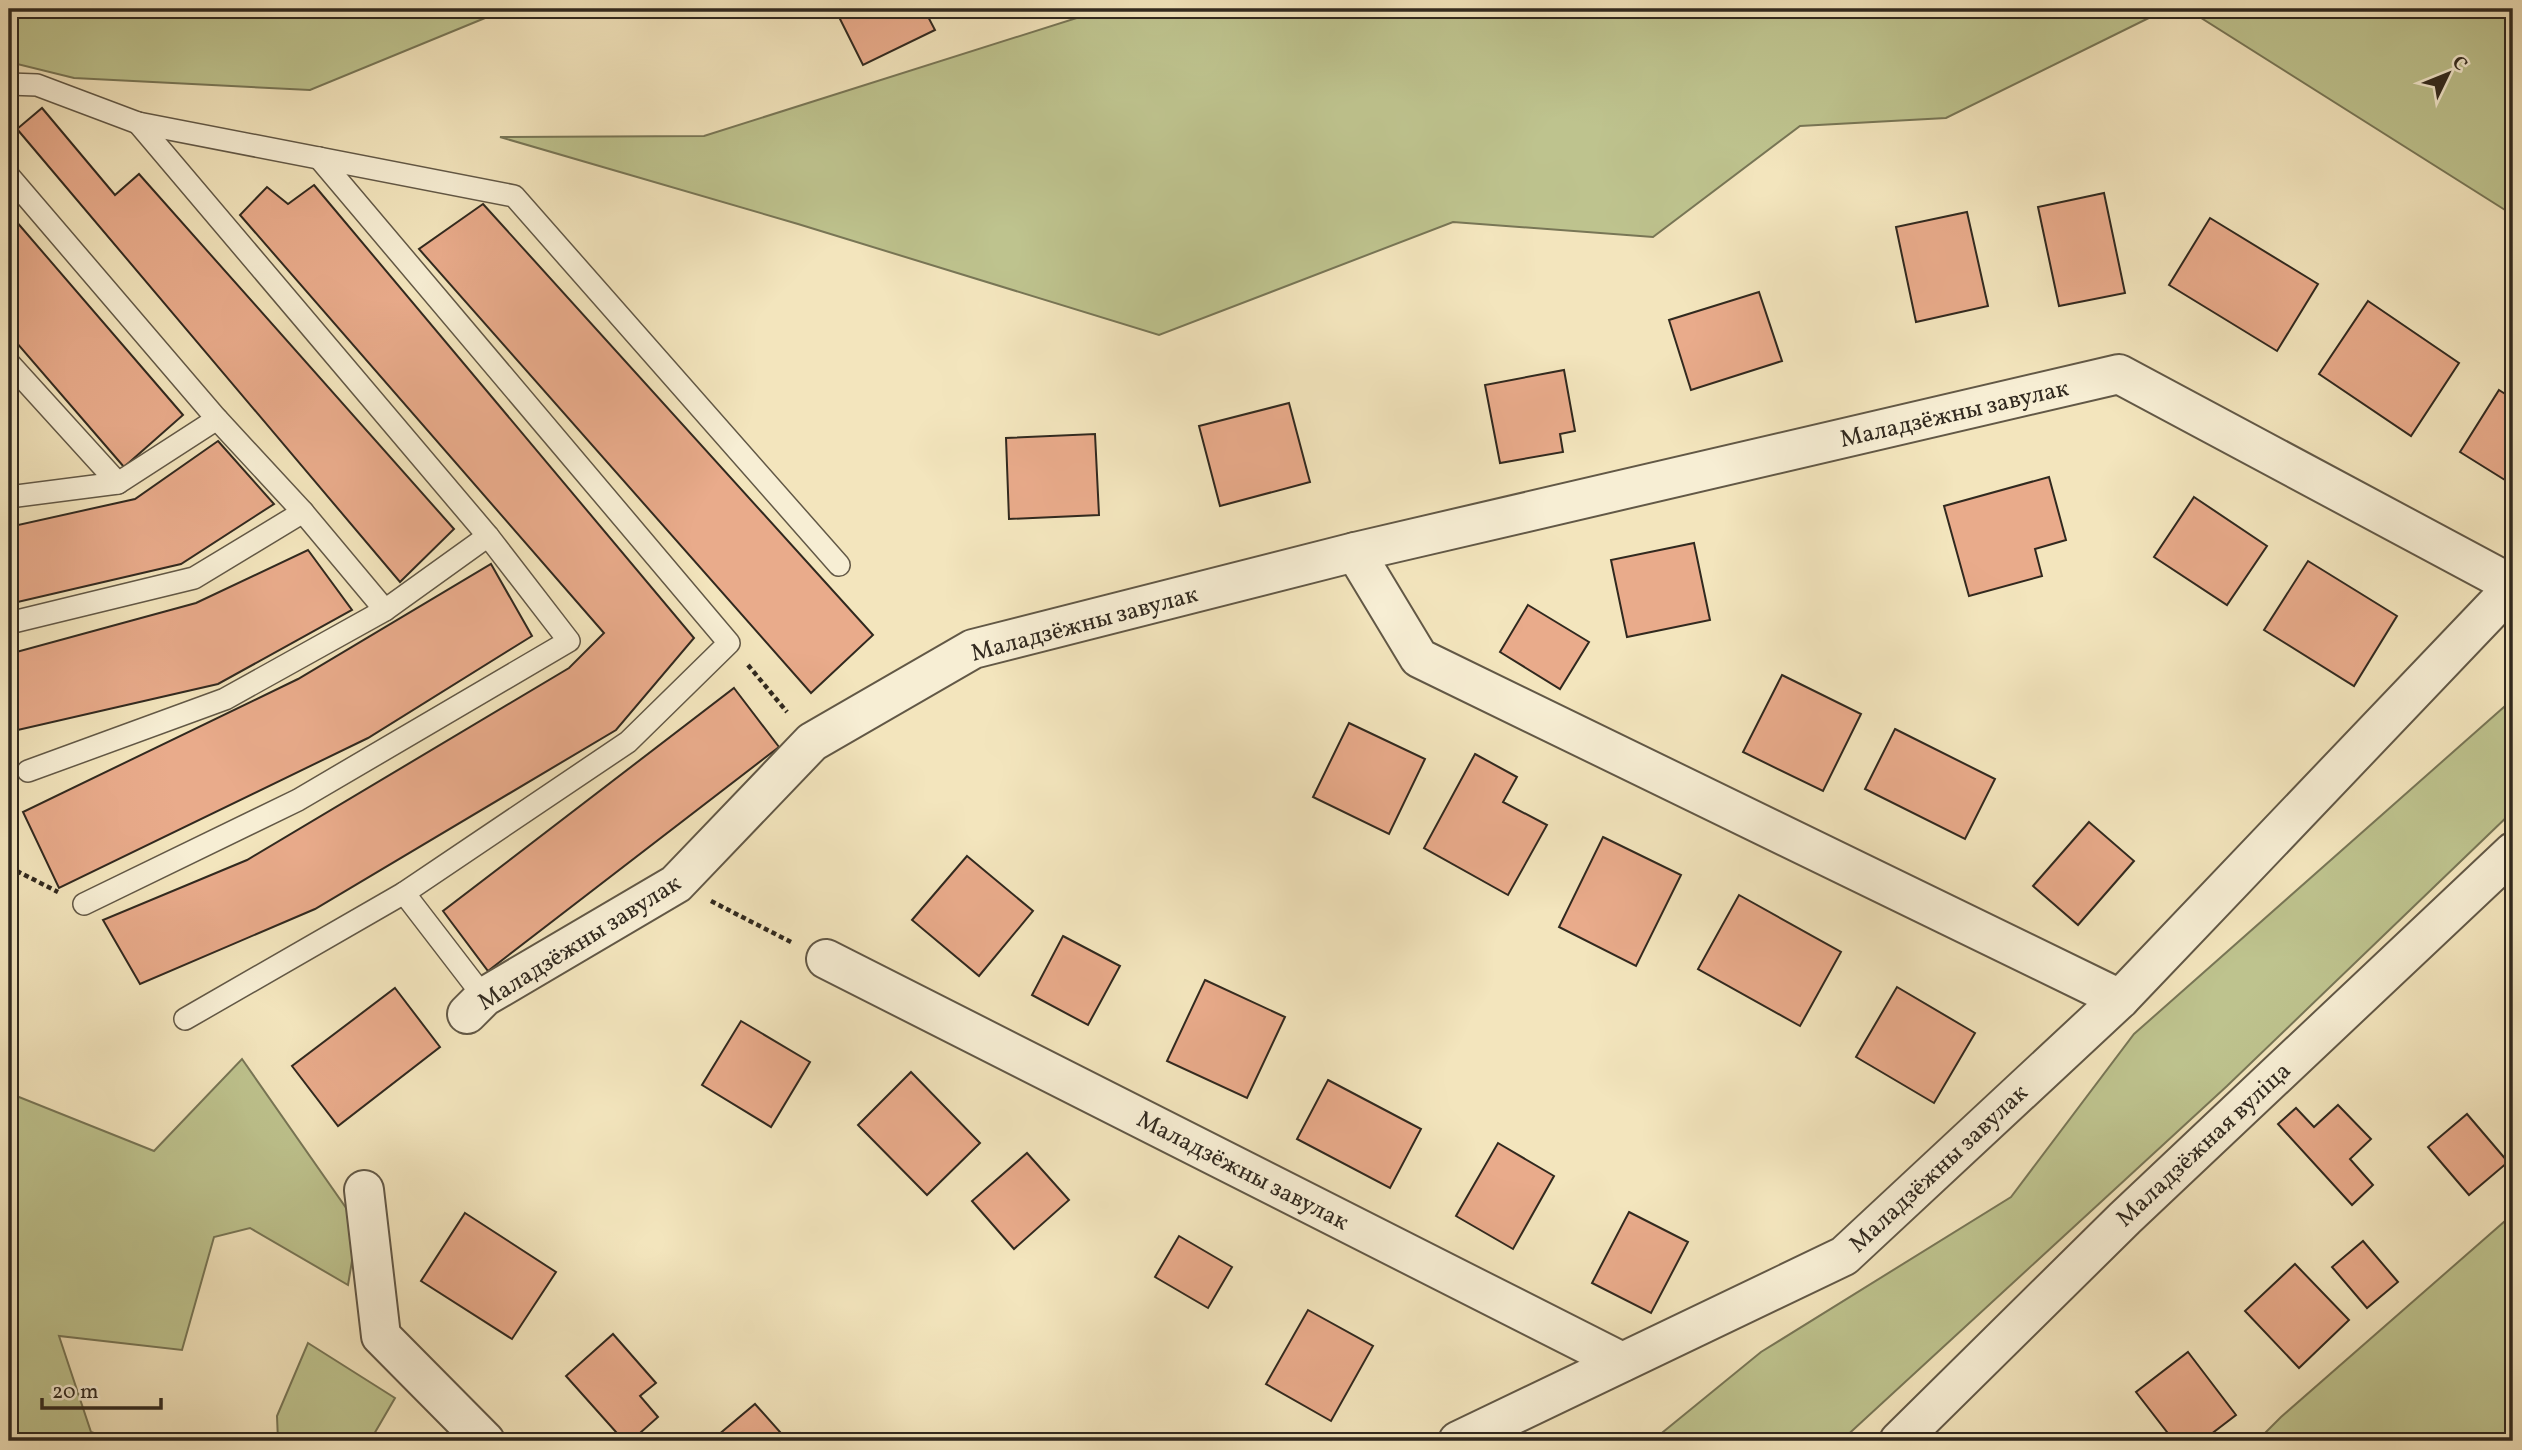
<svg xmlns="http://www.w3.org/2000/svg" width="2522" height="1450" viewBox="0 0 2522 1450" font-family="Vollkorn,serif">
	<style>
		.green { fill: #bec38e; stroke: #787656; stroke-width: 2 }
		.building { fill: #e9ab8b; stroke: #31291f; stroke-width: 2 }
		.lines { fill: none; stroke-linecap: round; stroke-linejoin: round }
		.lane-casing { stroke: #625846; stroke-width: 24 }
		.street-casing { stroke: #625846; stroke-width: 42 }
		.path { stroke: #31291f; stroke-width: 4.5; stroke-dasharray: 5 3.5; stroke-linecap: butt }
		.lane { stroke: #f7eed4; stroke-width: 21 }
		.street { stroke: #f7eed4; stroke-width: 38 }
		.labels { text-anchor: middle; stroke-width: 5; stroke-linejoin: round; paint-order: stroke }
		.street-label { font-size: 24px; fill: #31291f; stroke: #f7eed4 }
	</style>
	<rect width="100%" height="100%" fill="#f3e5bd"/>
	<filter id="stains"><feTurbulence type="fractalNoise" baseFrequency=".00286" numOctaves="4"/><feColorMatrix values="0 0 0 0 .2 0 0 0 0 .09 0 0 0 0 .02 0 0 0 .5 -.17"/></filter>
	<radialGradient id="worn" r=".72"><stop offset=".6" stop-color="#630" stop-opacity="0"/><stop offset="1" stop-color="#630" stop-opacity=".3"/></radialGradient>
	<g class="green">
		<polygon points="9,9 507,9 310,90 74,78 9,62"/>
		<polygon points="1105,9 2167,9 1946,118 1800,126 1653,237 1453,222 1159,335 798,224 500,137 704,136"/>
		<polygon points="2187,9 2513,9 2513,215"/>
		<polygon points="2513,699 2513,811 2227,1086 1841,1441 1652,1441 1761,1352 2011,1197 2134,1034"/>
		<polygon points="242,1059 358,1225 348,1285 250,1228 214,1237 182,1350 59,1336 91,1432 117,1441 9,1441 9,1093 154,1151"/>
		<polygon points="2513,1214 2513,1441 2257,1441 2281,1417"/>
		<polygon points="308,1343 395,1398 370,1441 278,1441 277,1416"/>
	</g>
	<g class="building">
		<polygon points="835,9 924,9 935,30 863,65"/>
		<polygon points="42,108 115,195 139,174 454,529 400,582 17,129"/>
		<polygon points="314,185 694,638 616,730 315,909 140,984 103,920 247,860 569,668 604,633 240,215 267,187 288,204"/>
		<polygon points="2104,193 2125,293 2059,306 2038,207"/>
		<polygon points="483,204 873,635 811,693 419,249"/>
		<polygon points="1967,212 1988,306 1916,322 1896,227"/>
		<polygon points="9,213 183,415 124,467 9,334"/>
		<polygon points="2210,218 2318,284 2277,351 2169,285"/>
		<polygon points="1759,292 1782,361 1691,390 1669,320"/>
		<polygon points="2368,301 2459,363 2411,436 2319,374"/>
		<polygon points="1564,370 1575,431 1560,434 1563,452 1500,463 1485,385"/>
		<polygon points="2499,390 2513,399 2513,485 2460,452"/>
		<polygon points="15,395 9,487 9,396"/>
		<polygon points="1289,403 1310,482 1220,506 1199,426"/>
		<polygon points="1095,434 1099,515 1009,519 1006,438"/>
		<polygon points="218,441 274,504 181,564 9,604 9,527 135,499"/>
		<polygon points="2049,477 2066,540 2035,549 2042,576 1969,596 1944,506"/>
		<polygon points="2194,497 2267,546 2227,605 2154,557"/>
		<polygon points="1694,543 1710,620 1627,637 1611,560"/>
		<polygon points="308,550 352,610 218,684 9,732 9,654 196,603"/>
		<polygon points="2308,561 2397,616 2354,686 2264,630"/>
		<polygon points="491,564 532,636 368,738 59,888 23,812 298,679"/>
		<polygon points="1528,605 1589,642 1560,689 1500,652"/>
		<polygon points="1782,675 1861,714 1823,791 1743,752"/>
		<polygon points="734,688 779,747 488,971 443,911"/>
		<polygon points="1349,723 1425,759 1389,834 1313,797"/>
		<polygon points="1895,729 1995,779 1965,839 1865,789"/>
		<polygon points="1475,754 1517,777 1503,802 1547,825 1508,895 1424,848"/>
		<polygon points="2089,822 2134,861 2078,925 2033,886"/>
		<polygon points="1603,837 1681,875 1636,966 1559,927"/>
		<polygon points="967,856 1033,911 979,976 912,920"/>
		<polygon points="1739,895 1841,952 1800,1026 1698,969"/>
		<polygon points="1063,936 1120,966 1088,1025 1032,995"/>
		<polygon points="1205,980 1285,1017 1247,1098 1167,1061"/>
		<polygon points="1897,987 1975,1033 1934,1103 1856,1057"/>
		<polygon points="395,988 440,1047 338,1126 292,1066"/>
		<polygon points="741,1021 810,1062 771,1127 702,1085"/>
		<polygon points="911,1072 980,1143 927,1195 858,1125"/>
		<polygon points="1328,1080 1421,1129 1390,1188 1297,1139"/>
		<polygon points="2338,1105 2371,1139 2350,1159 2373,1185 2352,1205 2278,1124 2296,1108 2314,1127"/>
		<polygon points="2467,1114 2508,1162 2469,1195 2428,1147"/>
		<polygon points="1498,1143 1554,1176 1513,1249 1456,1216"/>
		<polygon points="1027,1153 1069,1200 1014,1249 972,1201"/>
		<polygon points="1629,1212 1688,1242 1651,1313 1592,1283"/>
		<polygon points="465,1213 556,1272 512,1339 421,1281"/>
		<polygon points="1179,1236 1232,1267 1208,1308 1155,1277"/>
		<polygon points="2363,1241 2398,1282 2367,1308 2332,1267"/>
		<polygon points="2295,1264 2349,1320 2299,1368 2245,1311"/>
		<polygon points="1308,1310 1373,1346 1331,1421 1266,1384"/>
		<polygon points="613,1334 656,1383 640,1396 658,1417 631,1441 624,1441 566,1376"/>
		<polygon points="2188,1352 2236,1415 2202,1441 2174,1441 2136,1392"/>
		<polygon points="755,1404 788,1441 711,1441"/>
	</g>
	<g class="lines">
		<g class="lane-casing">
			<g id="lane">
				<polyline points="9,84 37,85 138,123 514,196 839,565"/>
				<polyline points="319,158 729,643 628,742 404,893 484,997"/>
				<polyline points="9,176 217,419 303,512 385,610"/>
				<polyline points="9,363 118,483"/>
				<polyline points="9,497 118,483 217,419"/>
				<polyline points="9,623 194,578 303,512"/>
				<polyline points="28,771 225,699 385,610 488,536"/>
				<polyline points="84,904 298,800 569,641 488,536 138,123"/>
				<polyline points="185,1019 404,893"/>
			</g>
		</g>
		<g class="street-casing">
			<g id="street">
				<polyline points="1355,552 1419,658 2120,999"/>
				<polyline points="826,959 1622,1362"/>
				<polyline points="467,1014 484,997 676,884 812,742 973,649 1355,552 2119,374 2513,585"/>
				<polyline points="364,1190 381,1336 485,1441"/>
				<polyline points="1458,1441 1844,1256 2120,999 2513,587"/>
				<polyline points="1899,1441 2125,1218 2513,852"/>
			</g>
		</g>
		<g class="path">
			<polyline points="748,665 787,712"/>
			<polyline points="9,867 58,892"/>
			<polyline points="711,901 791,942"/>
		</g>
		<use href="#lane" class="lane"/>
		<use href="#street" class="street"/>
	</g>
	<g class="labels">
		<g class="street-label">
			<text transform="translate(1954 413) rotate(-13)" y="8">Маладзёжны завулак</text>
			<text transform="translate(1084 623) rotate(-15)" y="8">Маладзёжны завулак</text>
			<text transform="translate(579 942) rotate(-32)" y="8">Маладзёжны завулак</text>
			<text transform="translate(2203 1144) rotate(-43)" y="8">Маладзёжная вуліца</text>
			<text transform="translate(1938 1168) rotate(-43)" y="8">Маладзёжны завулак</text>
			<text transform="translate(1243 1170) rotate(27)" y="8">Маладзёжны завулак</text>
		</g>
	</g>
	<rect width="2522" height="1450" fill="none" stroke="#f3e5bd" stroke-width="35"/>
	<rect x="10" y="10" width="2501" height="1429" fill="none" stroke="#31291f" stroke-width="3.5"/>
	<rect x="18" y="18" width="2487" height="1415" fill="none" stroke="#31291f" stroke-width="2"/>
	<g transform="translate(2448 74) rotate(47)" stroke="#f7eed4" stroke-width="5" paint-order="stroke">
	<path d="M0-5L12 26L0 18L-12 26Z" fill="#31291f"/>
	<text y="-10" font-size="19" font-weight="bold" text-anchor="middle" fill="#31291f">С</text>
	</g>
	<path d="M42 1398v10h119v-10" fill="none" stroke="#31291f" stroke-width="3.5"/>
	<text x="52" y="1398" font-size="21" fill="#31291f" stroke="#f7eed4" stroke-width="5" paint-order="stroke">20 m</text>
	<rect width="100%" height="100%" filter="url(#stains)"/>
	<rect width="100%" height="100%" fill="url(#worn)"/>
</svg>
